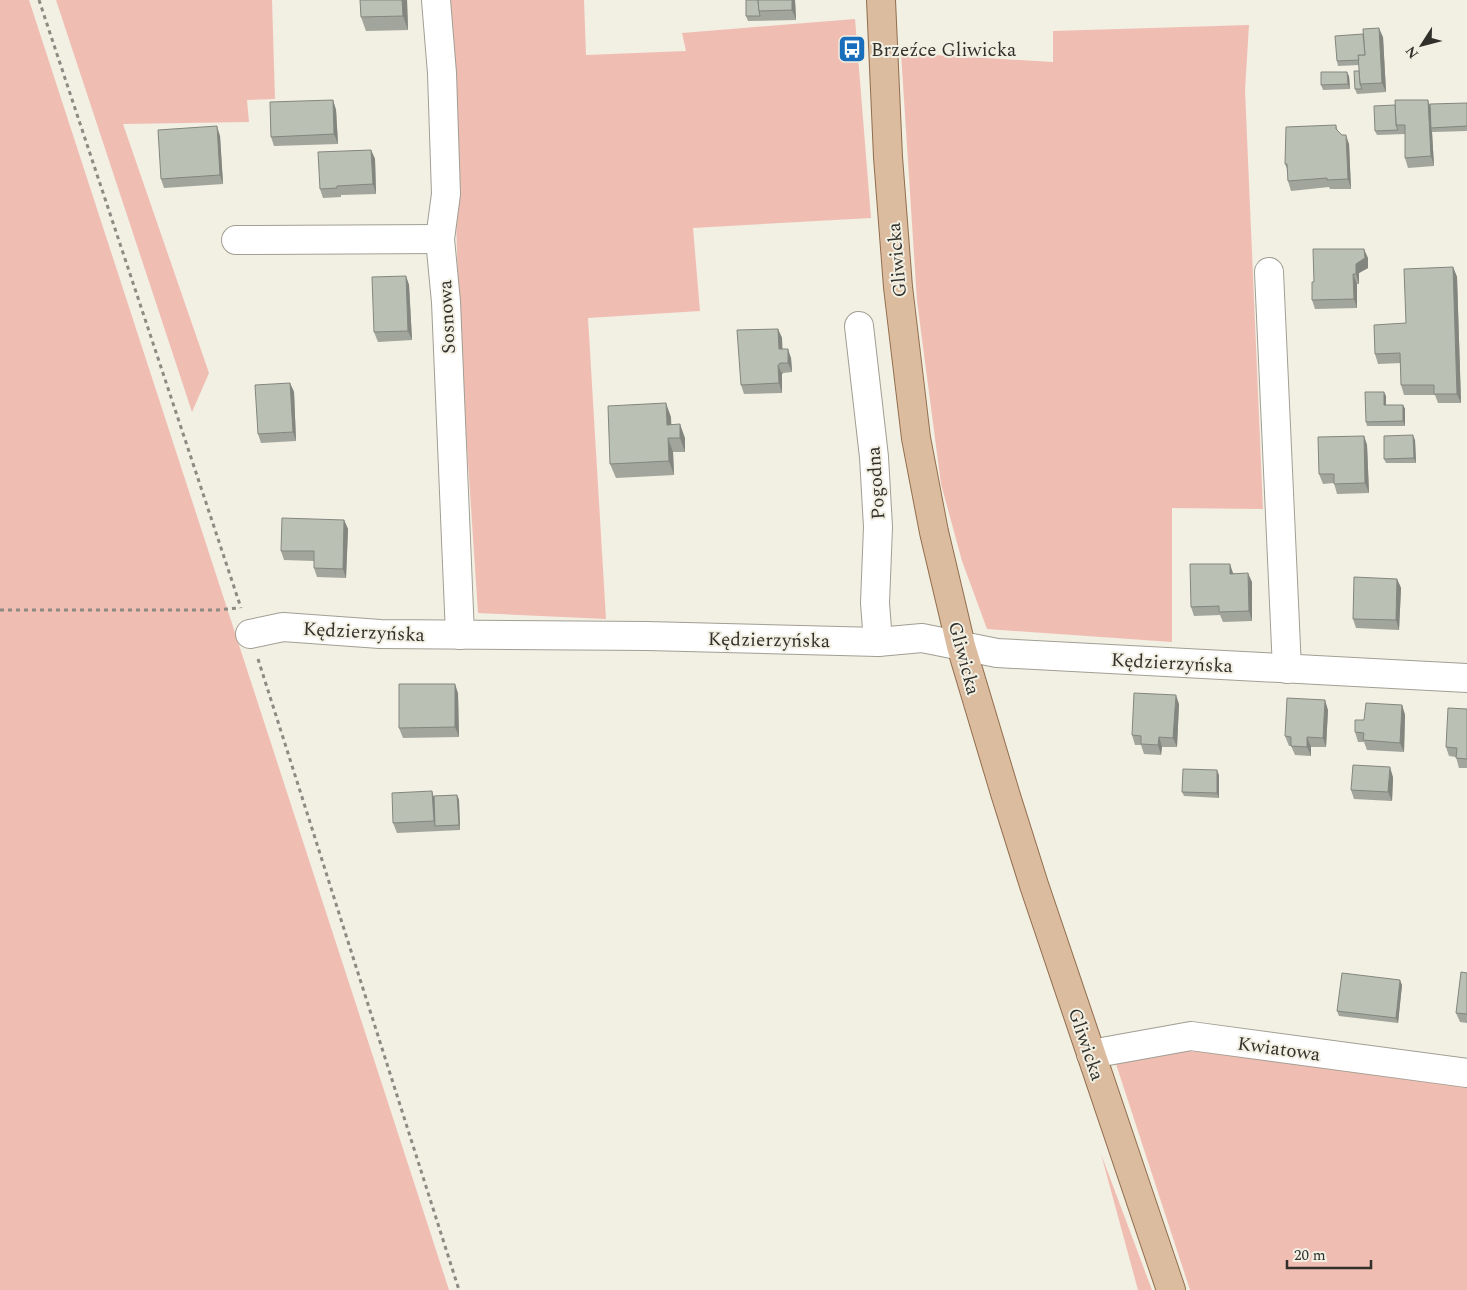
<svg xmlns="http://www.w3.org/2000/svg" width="1467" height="1290" viewBox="0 0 1467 1290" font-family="Spectral,serif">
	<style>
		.green { fill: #f0bdb3 }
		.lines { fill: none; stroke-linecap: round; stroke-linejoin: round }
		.minor-casing { stroke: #a19e93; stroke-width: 30 }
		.major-casing { stroke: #916e4d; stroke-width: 30 }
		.path { stroke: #8c8a82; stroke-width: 3; stroke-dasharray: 4 4; stroke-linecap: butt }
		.minor { stroke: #fff; stroke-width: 28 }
		.major { stroke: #dcbc9f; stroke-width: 28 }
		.wall { fill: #a1a59b }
		.shaded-wall { fill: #83867e }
		.building { fill: #bbc0b4; stroke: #83867e }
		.labels { text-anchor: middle; stroke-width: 4; stroke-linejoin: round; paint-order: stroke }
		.poi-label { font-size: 19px; fill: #31302b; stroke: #f2efe3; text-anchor: start }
		.street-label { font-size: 19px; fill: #31302b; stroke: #f2efe3 }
	</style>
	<rect width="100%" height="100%" fill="#f2efe3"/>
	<g class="green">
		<polygon points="0,0 29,0 449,1290 0,1290"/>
		<polygon points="56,0 272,0 275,99 247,100 249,122 123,124 209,373 192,412"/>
		<polygon points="450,0 584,0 586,55 686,51 682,33 855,19 871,218 693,228 700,311 588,318 606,619 478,613 459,326"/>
		<polygon points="1249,25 1245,90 1263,509 1172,508 1172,642 987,629 962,561 941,484 917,301 901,53 1053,62 1053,31"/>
		<polygon points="1168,1050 1308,1058 1467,1082 1467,1290 1190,1290 1116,1064"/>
		<polygon points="1101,1154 1152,1290 1138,1290"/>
	</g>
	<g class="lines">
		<g class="minor-casing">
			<g id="minor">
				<polyline points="436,0 442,73 446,194 440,239 446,302 460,635"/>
				<polyline points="236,240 440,239"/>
				<polyline points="1269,272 1287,669"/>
				<polyline points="859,326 874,457 878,527 875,603 878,642"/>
				<polyline points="250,634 283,627 380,634 647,636 878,642 922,638 997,653 1467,678"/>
				<polyline points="1091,1054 1191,1036 1467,1073"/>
			</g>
		</g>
		<g class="major-casing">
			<polyline id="major" points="881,0 888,157 898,287 916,438 934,532 961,646 1005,793 1034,885 1171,1290"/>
		</g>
		<g class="path">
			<polyline points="39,0 241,608"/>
			<polyline points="0,610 217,610 238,608"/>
			<polyline points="258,659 459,1290"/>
		</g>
		<use href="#minor" class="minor"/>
		<use href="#major" class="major"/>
	</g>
	<g class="wall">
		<polygon points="360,0 407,0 408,30 366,31 361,17"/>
		<polygon points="746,0 795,0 796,20 748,21 746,16"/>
		<polygon points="1383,37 1386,92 1357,94 1355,89 1359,71 1359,65 1338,66 1337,61"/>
		<polygon points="1349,76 1350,89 1323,90 1321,85"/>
		<polygon points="333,100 336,110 338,144 274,146 271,137"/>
		<polygon points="1430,104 1467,104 1467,131 1433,132 1432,132 1434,166 1408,168 1405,158 1405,134 1377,135 1375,131"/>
		<polygon points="1336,125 1338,132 1349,144 1351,189 1330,189 1329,187 1291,191 1288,181 1287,169 1285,164"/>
		<polygon points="220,136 223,184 164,188 161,179"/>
		<polygon points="371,150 375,159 376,194 341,195 341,197 323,198 320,189"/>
		<polygon points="1368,258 1368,268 1359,273 1359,284 1357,284 1357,308 1315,309 1312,300"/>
		<polygon points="1453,267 1457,277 1461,403 1438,403 1435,395 1404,395 1401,385 1401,363 1378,364 1375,354 1406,323"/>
		<polygon points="406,276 409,285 412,340 378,342 374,332"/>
		<polygon points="778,329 782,338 782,349 791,358 792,372 783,373 783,374 782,374 782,393 744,394 741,385"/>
		<polygon points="290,383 294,392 296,441 261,443 258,434"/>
		<polygon points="1386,396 1386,405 1403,405 1405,409 1405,426 1367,426 1366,422"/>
		<polygon points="671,417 671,425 685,438 685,452 673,452 674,475 616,478 610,464"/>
		<polygon points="1364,436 1367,445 1369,493 1337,494 1334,483 1323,484 1319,474"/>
		<polygon points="1415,440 1416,463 1386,463 1384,459"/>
		<polygon points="344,520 348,529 346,578 317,577 314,568 314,561 284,560 281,551"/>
		<polygon points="1233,573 1252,582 1252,621 1223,622 1220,615 1194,616 1191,607"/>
		<polygon points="1397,579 1401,588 1399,630 1356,628 1353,619"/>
		<polygon points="458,693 459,737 403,738 399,728"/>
		<polygon points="1179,704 1177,747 1162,747 1161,755 1144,754 1141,745 1135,745 1132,735"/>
		<polygon points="1402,705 1405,715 1404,752 1367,750 1364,742 1358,742 1355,732 1364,720"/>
		<polygon points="1467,709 1467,768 1459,768 1456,757 1449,756 1446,747"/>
		<polygon points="1328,710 1326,747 1311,747 1311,756 1295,755 1291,746 1289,746 1285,736"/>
		<polygon points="1219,775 1219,798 1184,796 1182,792"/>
		<polygon points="1393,777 1392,801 1354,799 1351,790"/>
		<polygon points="457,795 459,800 460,830 397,833 393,823 434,796"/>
		<polygon points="1467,973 1467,1023 1460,1022 1456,1013"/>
		<polygon points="1402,985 1398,1023 1339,1016 1337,1011"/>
	</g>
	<g class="shaded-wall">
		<polygon points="402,0 407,0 408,30 403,16"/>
		<polygon points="792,0 795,0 796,20 792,10"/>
		<polygon points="1379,28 1383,37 1386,92 1382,83"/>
		<polygon points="1347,72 1349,76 1350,89 1348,84"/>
		<polygon points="333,100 336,110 338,144 334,134"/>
		<polygon points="1428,100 1431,109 1431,128 1432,132 1434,166 1431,156"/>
		<polygon points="217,126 220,136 223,184 220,175"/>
		<polygon points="1346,135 1349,144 1351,189 1348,179"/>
		<polygon points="371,150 375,159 376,194 373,184"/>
		<polygon points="1364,249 1368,258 1368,268 1359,273 1359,284 1356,274 1356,264"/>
		<polygon points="1453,267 1457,277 1461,403 1457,394"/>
		<polygon points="1353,274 1357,284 1357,308 1354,299"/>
		<polygon points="406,276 409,285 412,340 408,331"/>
		<polygon points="778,329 782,338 783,359 779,349"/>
		<polygon points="788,349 791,358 792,372 788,363"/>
		<polygon points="778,365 782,374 782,393 779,383"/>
		<polygon points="290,383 294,392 296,441 293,432"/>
		<polygon points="1384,392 1386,396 1386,410 1384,405"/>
		<polygon points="666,403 671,417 672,439 667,425"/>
		<polygon points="1403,405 1405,409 1405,426 1403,421"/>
		<polygon points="680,424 685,438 685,452 680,438"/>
		<polygon points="1413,435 1415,440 1416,463 1414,458"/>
		<polygon points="1364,436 1367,445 1369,493 1365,483"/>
		<polygon points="668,438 673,452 674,475 669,461"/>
		<polygon points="344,520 348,529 346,578 343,569"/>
		<polygon points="1230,564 1233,573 1234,583 1230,574"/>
		<polygon points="1248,573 1252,582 1252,621 1249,611"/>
		<polygon points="1397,579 1401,588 1399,630 1396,620"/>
		<polygon points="455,684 458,693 459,737 455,727"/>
		<polygon points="1176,695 1179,704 1177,747 1173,738"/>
		<polygon points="1325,700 1328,710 1326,747 1323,738"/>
		<polygon points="1402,705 1405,715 1404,752 1400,743"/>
		<polygon points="1159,737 1162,747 1161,755 1158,745"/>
		<polygon points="1307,737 1311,747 1311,756 1307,747"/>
		<polygon points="1390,767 1393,777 1392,801 1388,792"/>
		<polygon points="1217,770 1219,775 1219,798 1217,793"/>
		<polygon points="432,791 435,801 435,826 434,821"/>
		<polygon points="457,795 459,800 460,830 459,825"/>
		<polygon points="1400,980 1402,985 1398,1023 1396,1018"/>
	</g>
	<g class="building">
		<polygon points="360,0 402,0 403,16 361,17"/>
		<polygon points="746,0 758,0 759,11 760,16 746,16"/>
		<polygon points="758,0 792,0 792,10 759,11"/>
		<polygon points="1379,28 1382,83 1360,84 1358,55 1365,55 1363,29"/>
		<polygon points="1363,34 1365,55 1358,55 1359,60 1337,61 1335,36"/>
		<polygon points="1354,71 1359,71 1360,84 1362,89 1355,89"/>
		<polygon points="1321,72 1347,72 1348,84 1321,85"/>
		<polygon points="333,100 334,134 271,137 270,102"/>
		<polygon points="1395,100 1428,100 1431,156 1405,158 1405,125 1396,125"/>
		<polygon points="1467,103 1467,126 1431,128 1430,104"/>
		<polygon points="1395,105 1396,125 1398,130 1375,131 1374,106"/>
		<polygon points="1336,125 1336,129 1342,135 1346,135 1348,179 1327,180 1327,178 1288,181 1287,164 1285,164 1286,127"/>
		<polygon points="217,126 220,175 161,179 158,130"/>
		<polygon points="371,150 373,184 337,186 337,188 320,189 318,152"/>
		<polygon points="1313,249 1364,249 1365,258 1356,264 1356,274 1353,274 1354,299 1312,300 1312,282 1314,282"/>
		<polygon points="1453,267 1457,394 1434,394 1434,385 1401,385 1400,353 1375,354 1374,325 1406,323 1404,269"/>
		<polygon points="406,276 408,331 374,332 372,277"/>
		<polygon points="778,329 779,349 788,349 788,363 780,363 779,365 778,365 779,383 741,385 737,330"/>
		<polygon points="290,383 293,432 258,434 255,385"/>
		<polygon points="1365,392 1384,392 1384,405 1403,405 1403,421 1366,422"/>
		<polygon points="666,403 667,425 680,424 680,438 668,438 669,461 610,464 608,406"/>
		<polygon points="1413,435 1414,458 1384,459 1384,436"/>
		<polygon points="1364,436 1365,483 1334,484 1334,474 1319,474 1318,437"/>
		<polygon points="282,518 344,520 343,569 314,568 314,551 281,551"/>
		<polygon points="1190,564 1230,564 1230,574 1248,573 1249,611 1219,612 1219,606 1191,607"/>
		<polygon points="1354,577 1397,579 1396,620 1353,619"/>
		<polygon points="399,684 455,684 455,727 399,728"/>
		<polygon points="1134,693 1176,695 1173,738 1159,737 1158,745 1141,744 1141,736 1132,735"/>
		<polygon points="1287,698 1325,700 1323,738 1307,737 1307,747 1291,746 1291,737 1285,736"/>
		<polygon points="1366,703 1402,705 1400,743 1363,740 1364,733 1355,732 1355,720 1364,720"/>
		<polygon points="1448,708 1467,709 1467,759 1456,758 1457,748 1446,747"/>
		<polygon points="1353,765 1390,767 1388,792 1351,790"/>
		<polygon points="1183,769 1217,770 1217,793 1182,792"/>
		<polygon points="432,791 434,821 393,823 392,793"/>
		<polygon points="457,795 459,825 435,826 434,796"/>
		<polygon points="1461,972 1467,973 1467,1014 1456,1013"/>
		<polygon points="1342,973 1400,980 1396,1018 1337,1011"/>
	</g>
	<defs>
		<g id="bus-square" transform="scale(1.4375)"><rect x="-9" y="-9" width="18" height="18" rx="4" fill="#196ebc" stroke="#f2efe3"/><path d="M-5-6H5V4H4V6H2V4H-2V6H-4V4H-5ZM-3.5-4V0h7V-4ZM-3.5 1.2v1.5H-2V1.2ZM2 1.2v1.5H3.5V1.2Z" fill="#fff"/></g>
	</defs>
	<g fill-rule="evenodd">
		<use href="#bus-square" x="852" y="49"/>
	</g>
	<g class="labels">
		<g class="poi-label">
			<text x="871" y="56">Brzeźce Gliwicka</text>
		</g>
		<g class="street-label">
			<text transform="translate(896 260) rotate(-95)" y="7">Gliwicka</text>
			<text transform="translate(446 317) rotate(-93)" y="7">Sosnowa</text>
			<text transform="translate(875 483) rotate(-94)" y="7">Pogodna</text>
			<text transform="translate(364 631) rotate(3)" y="7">Kędzierzyńska</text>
			<text transform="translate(769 639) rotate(1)" y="7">Kędzierzyńska</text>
			<text transform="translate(965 658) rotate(75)" y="7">Gliwicka</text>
			<text transform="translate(1172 662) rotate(3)" y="7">Kędzierzyńska</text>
			<text transform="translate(1087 1044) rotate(71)" y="7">Gliwicka</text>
			<text transform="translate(1279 1048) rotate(8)" y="7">Kwiatowa</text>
		</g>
	</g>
	<g transform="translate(1422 45) rotate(234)" stroke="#f2efe3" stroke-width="4" paint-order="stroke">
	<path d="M0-4L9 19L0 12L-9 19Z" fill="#31302b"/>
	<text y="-8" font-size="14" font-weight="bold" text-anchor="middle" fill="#31302b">N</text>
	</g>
	<path d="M1287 1260v8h84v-8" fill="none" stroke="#31302b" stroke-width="2.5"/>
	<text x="1294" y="1260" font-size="15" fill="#31302b" stroke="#f2efe3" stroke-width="4" paint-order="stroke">20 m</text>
</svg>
